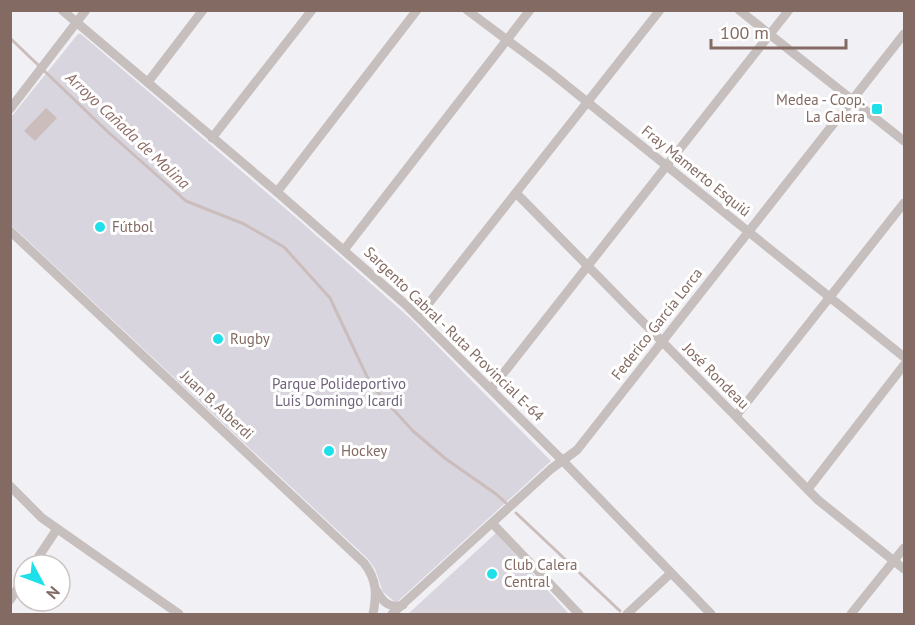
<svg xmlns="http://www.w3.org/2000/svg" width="915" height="625" viewBox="0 0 915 625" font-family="'PT Sans',sans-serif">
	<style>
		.green { fill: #d8d5df }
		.water { fill: #cbbdbb }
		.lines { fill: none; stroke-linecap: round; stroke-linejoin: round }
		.stream { stroke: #cbbdbb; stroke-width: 3 }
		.minor { stroke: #c6bfbd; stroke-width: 9 }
		.poi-dot { fill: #1de0e9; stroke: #fff; stroke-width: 2 }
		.labels { text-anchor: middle; stroke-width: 6; stroke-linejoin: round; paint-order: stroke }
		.poi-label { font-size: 15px; fill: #836b63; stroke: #fff; text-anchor: start }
		.street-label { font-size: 15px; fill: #836b63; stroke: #fff }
		.park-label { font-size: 15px; fill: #70627a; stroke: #fff }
		.water-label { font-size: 16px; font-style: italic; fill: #8e6b67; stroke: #fff }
	</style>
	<rect width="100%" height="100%" fill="#f1f1f5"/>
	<g class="green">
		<polygon points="78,34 81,34 300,221 411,319 551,461 396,603 383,592 375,569 368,559 11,225 11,117"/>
		<polygon points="496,533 569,614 408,614"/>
	</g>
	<polygon class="water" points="46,108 57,118 35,141 24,131"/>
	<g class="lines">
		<g class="stream">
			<polyline points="10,38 107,131 186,201 244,224 284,247 330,298 371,385 413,431 446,459 496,494 507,504"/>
			<polyline points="516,513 620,611"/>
		</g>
		<g class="minor">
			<polyline points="62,10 277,192 405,304 563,461 711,614"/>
			<polyline points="467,10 550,72 904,357"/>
			<polyline points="739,10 904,141"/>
			<polyline points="148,82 203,10"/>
			<polyline points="10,109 86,10"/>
			<polyline points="212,138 312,10"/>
			<polyline points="277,192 417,10"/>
			<polyline points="516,193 818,500 904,569"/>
			<path d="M 10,231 L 364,563 C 377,580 377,594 373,614"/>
			<polyline points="344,250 530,10"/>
			<polyline points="418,317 660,10"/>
			<polyline points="491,389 789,10"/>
			<polyline points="736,416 904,203"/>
			<polyline points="10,486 42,518 179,614"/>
			<polyline points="808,489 904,365"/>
			<polyline points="492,523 579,614"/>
			<polyline points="33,565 57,529"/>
			<path d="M 377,591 C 382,602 391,609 403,605"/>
			<polyline points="10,600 24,579"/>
			<polyline points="392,614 551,469 577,450 904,34"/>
			<polyline points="627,614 671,573"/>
			<polyline points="851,614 904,548"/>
		</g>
	</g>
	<g class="poi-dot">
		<rect x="871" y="103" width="12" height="12" rx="3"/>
		<circle cx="100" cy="227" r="6"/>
		<circle cx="218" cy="339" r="6"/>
		<circle cx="329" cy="451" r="6"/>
		<circle cx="492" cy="574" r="6"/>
	</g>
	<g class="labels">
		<g class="poi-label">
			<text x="865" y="105" text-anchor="end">Medea - Coop.<tspan x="865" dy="17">La Calera</tspan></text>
			<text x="112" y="232">Fútbol</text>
			<text x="230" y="344">Rugby</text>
			<text x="341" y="456">Hockey</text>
			<text x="504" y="570">Club Calera<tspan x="504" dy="17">Central</tspan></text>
		</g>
		<g class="street-label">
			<text transform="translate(696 171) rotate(39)" y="5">Fray Mamerto Esquiú</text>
			<text transform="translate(657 324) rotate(-52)" y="5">Federico García Lorca</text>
			<text transform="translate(454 334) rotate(44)" y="5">Sargento Cabral - Ruta Provincial E-64</text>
			<text transform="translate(716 376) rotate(45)" y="5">José Rondeau</text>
			<text transform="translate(217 405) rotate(43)" y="5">Juan B. Alberdi</text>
		</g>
		<g class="park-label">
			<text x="339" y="389">Parque Polideportivo<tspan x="339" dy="17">Luis Domingo Icardi</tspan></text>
		</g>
		<g class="water-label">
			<text transform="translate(128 130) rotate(43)" y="6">Arroyo Cañada de Molina</text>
		</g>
	</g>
	<rect width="915" height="625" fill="none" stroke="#836b63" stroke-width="24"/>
	<g transform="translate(42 583) rotate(131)"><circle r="28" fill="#ffffff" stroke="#cdc4c1" stroke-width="1.5"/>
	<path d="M0-4.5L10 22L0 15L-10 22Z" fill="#1de0e9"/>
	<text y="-9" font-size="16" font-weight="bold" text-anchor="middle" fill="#836b63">N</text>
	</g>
	<path d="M711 39v9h135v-9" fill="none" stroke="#836b63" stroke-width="3"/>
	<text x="720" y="39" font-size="18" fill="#836b63" stroke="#ffffff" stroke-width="4.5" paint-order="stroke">100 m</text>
</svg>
